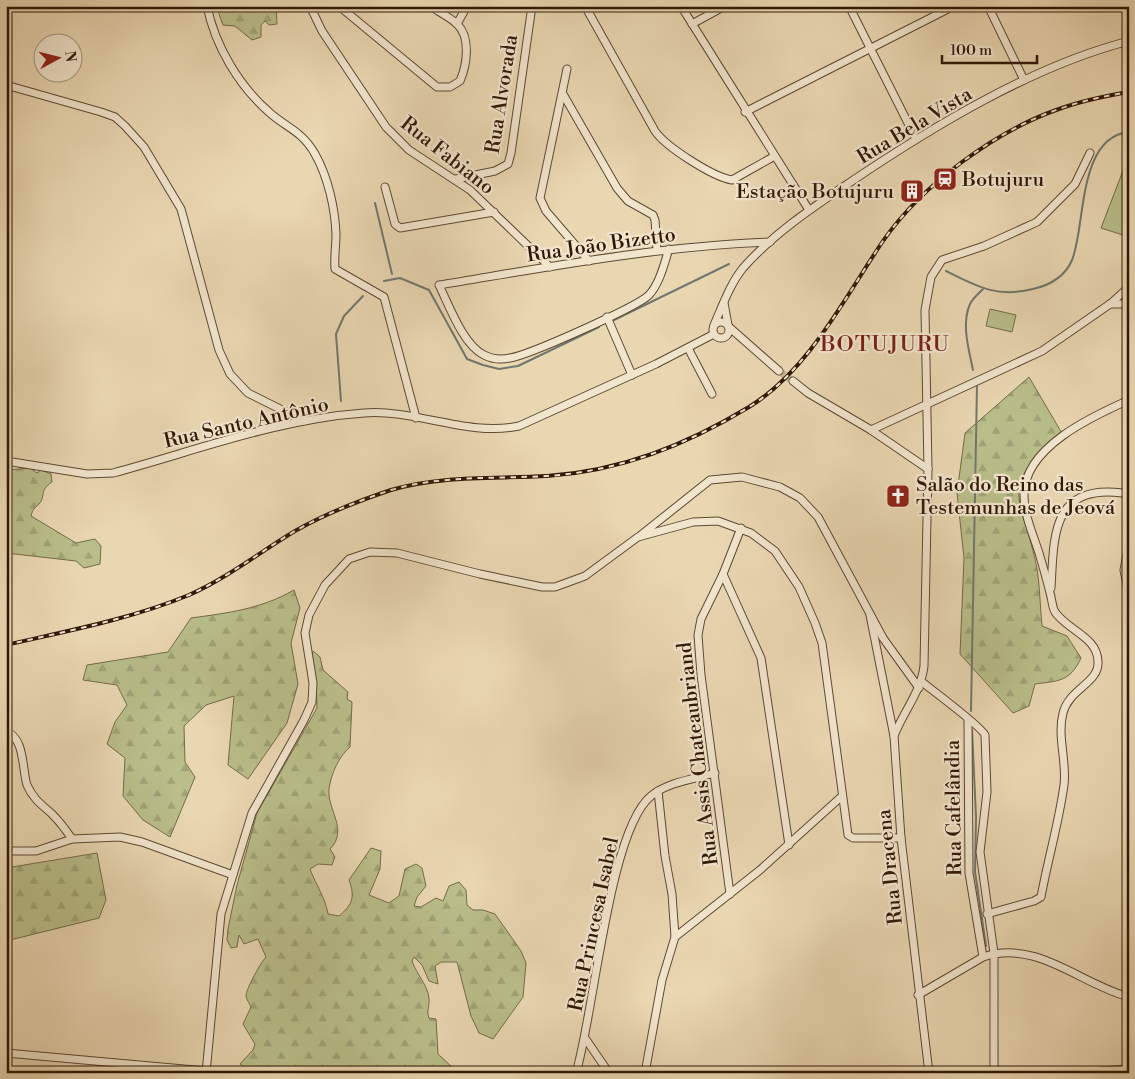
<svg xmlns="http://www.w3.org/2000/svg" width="1135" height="1079" viewBox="0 0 1135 1079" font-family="'Libre Bodoni',serif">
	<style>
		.forest { fill: url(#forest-firs); stroke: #746b48 }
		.pitch { fill: #b9be8a; stroke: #746b48 }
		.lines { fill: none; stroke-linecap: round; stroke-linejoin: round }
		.stream { stroke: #6f786e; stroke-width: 2 }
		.minor-tunnel { stroke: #c4b190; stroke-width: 7; stroke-dasharray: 7 3.5; stroke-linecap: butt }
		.minor-casing { stroke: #5e4831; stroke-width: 9 }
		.minor { stroke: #f1e5cd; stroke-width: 7 }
		.rail-casing { stroke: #301806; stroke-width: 4 }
		.rail { stroke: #f1e5cd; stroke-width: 2; stroke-dasharray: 5.5; stroke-linecap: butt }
		.labels { text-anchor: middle; stroke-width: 4.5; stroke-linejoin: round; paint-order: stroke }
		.street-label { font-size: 20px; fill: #301806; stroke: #f1e5cd }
		.poi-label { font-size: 20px; fill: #301806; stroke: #f1e5cd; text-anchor: start }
		.quarter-label { font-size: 22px; letter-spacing: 1px; fill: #7a1f14; stroke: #f1e5cd }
	</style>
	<defs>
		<pattern id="forest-firs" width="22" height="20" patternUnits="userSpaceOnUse" patternTransform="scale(1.25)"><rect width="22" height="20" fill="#b9be8a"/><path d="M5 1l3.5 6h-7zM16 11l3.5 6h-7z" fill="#9fa376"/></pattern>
	</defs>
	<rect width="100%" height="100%" fill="#e9d7b2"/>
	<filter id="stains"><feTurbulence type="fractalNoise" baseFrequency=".004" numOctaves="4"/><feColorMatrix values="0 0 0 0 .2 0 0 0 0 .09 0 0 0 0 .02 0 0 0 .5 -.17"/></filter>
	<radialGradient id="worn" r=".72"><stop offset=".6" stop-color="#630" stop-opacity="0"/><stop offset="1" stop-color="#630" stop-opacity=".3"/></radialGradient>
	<g class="forest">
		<polygon points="216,6 276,6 277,24 269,25 265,21 261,25 261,37 252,40 235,26 223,25"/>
		<path d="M 1029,377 L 1063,435 C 993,488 1024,498 1037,569 C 1040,587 1040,607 1042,626 L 1067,636 L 1081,658 C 1070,682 1058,681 1035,684 L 1029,706 L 1013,713 L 960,654 L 964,558 L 957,493 L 965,433 Z"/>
		<path d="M 30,468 L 37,473 L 41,470 L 51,474 L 52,482 C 39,491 46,494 40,503 C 35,508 33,508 31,516 L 76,543 L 95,539 L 101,546 L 100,564 L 84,568 L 76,561 L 6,553 L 6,470 Z"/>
		<path d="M 294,590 L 300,608 L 291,643 L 298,684 L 287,723 L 248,779 L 228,765 L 234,696 L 206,705 L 184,726 L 185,762 L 195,777 L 170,837 L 143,820 L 123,796 L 125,758 L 107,744 L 115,722 L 127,705 L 117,685 L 83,680 L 87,665 L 168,652 L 191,618 C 228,613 261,609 294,590 Z"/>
		<path d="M 313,651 L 320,657 L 323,670 L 348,692 L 347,699 L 352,702 L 350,747 C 339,756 331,774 329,789 C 327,810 349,830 330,849 L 335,857 L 332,865 L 318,864 L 310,869 C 316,885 325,897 328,914 L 339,916 C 353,904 355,897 349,880 L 371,848 L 381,851 L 380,869 L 369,895 L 389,903 L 399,896 L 405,869 L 416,864 L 422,868 L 426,886 L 417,897 L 414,906 L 421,907 L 436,898 L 443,901 L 449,886 L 459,882 L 466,890 L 467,905 L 473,910 L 483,910 L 495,914 L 521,951 L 526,963 L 523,997 L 493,1039 L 479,1033 L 471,1016 L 457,962 L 441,962 L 435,966 L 438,984 L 429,981 L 422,965 L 414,957 L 412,961 C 416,973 428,986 429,998 C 430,1007 426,1010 429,1018 L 436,1019 L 438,1054 L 452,1067 L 452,1073 L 252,1073 L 240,1064 L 253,1050 L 255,1044 L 243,1024 L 251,1007 C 250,1004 246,999 246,996 C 246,989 261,962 266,957 L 258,939 L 244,944 L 239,935 L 237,947 L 231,948 L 227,940 L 228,929 L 237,885 L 257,813 L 317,708 L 316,679 L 311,659 Z"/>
		<polygon points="97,853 106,900 99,918 6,941 6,868"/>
	</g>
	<g class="pitch">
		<polygon points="1129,155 1129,237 1101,228"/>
		<polygon points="990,309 1016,315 1012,332 986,326"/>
	</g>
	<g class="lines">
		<g class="stream">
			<polyline points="375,203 392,274"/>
			<path d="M 946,271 C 978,287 997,298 1033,289 C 1050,285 1065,277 1072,260 C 1086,226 1077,137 1129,132"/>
			<polyline points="384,281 400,278 429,290 467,359 483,365 499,369 518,366 599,327"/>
			<polyline points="614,320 729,264"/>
			<path d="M 973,370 C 969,350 961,324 970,304 C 972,299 979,293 983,289"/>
			<polyline points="341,401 336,334 344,316 363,296"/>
			<polyline points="971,711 977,385"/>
			<polyline points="972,730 976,817 975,872 986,946"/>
		</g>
		<polyline class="minor-tunnel" points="779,371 793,381"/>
		<g class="minor-casing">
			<g id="minor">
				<path d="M 207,6 C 215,46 239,86 270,113 C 287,128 302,131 315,154 C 328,177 335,208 336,234 C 336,246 334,257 335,269 L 384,297 L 416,418"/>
				<polyline points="310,6 322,31 386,127 409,150 470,190 550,267"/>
				<path d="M 339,6 L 437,87 L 450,87 L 460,81 C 467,65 471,37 457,24 C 450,17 439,12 430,6"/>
				<path d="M 585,6 L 655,131 C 666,147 713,177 732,180 L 773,157"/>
				<polyline points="681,6 809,210"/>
				<polyline points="849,6 916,139"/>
				<polyline points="988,6 1024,80"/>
				<polyline points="457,24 467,6"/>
				<polyline points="692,24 725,6"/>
				<polyline points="567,69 540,198 546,211 589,261"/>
				<polyline points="6,85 101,112 115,117 125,126 144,147 181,209 219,350 230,374 248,393 304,421"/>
				<polyline points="563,94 617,188 628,201 653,215 655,220 657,250"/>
				<polyline points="745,112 954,6"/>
				<polyline points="456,179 495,171 508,164 511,153 532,6"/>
				<polyline points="385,187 395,224 400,228 494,212"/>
				<path d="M 669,249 C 664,264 660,283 649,295 C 637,307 529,355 510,358 C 501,360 492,359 484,355 C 463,345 449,305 439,285 C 549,267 658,246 770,242"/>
				<polyline points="724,303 728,325"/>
				<polyline points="1110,304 1129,304"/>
				<polyline points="607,317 632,375"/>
				<circle cx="721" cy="330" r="8"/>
				<path d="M 714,325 C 722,307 730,284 743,268 C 773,234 812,208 849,183 C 932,127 1032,66 1129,41"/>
				<polyline points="729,327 779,371"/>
				<polyline points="688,348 712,394"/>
				<polyline points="793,381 808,393 871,430 928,469"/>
				<polyline points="871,430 1042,351 1110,304 1129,287"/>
				<path d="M 6,461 L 87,474 L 113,473 C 195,451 278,419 364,413 C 416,409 468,437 519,426 L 656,364 L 714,334"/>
				<polyline points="641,535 710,480 742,477 780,487 800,498 818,517 883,638 919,688"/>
				<polyline points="1129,543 1124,570 1129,595"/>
				<polyline points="723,574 761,658 789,845"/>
				<path d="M 1051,588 C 1054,537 1051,484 1122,493"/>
				<polyline points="870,615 894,736 901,838 929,1073"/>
				<path d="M 922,682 C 932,690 982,727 985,735 L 987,792 L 980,852 L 994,953 L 994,1073"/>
				<polyline points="968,720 969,873 983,957"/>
				<path d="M 6,732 C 25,737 22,770 27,785 C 33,799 42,805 52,814 C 60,822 66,830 72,839"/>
				<path d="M 894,736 C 903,712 921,692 924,666 L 928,469 L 925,310 L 931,277 L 942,260 L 984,246 L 1037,222 L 1075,184 L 1090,153"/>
				<polyline points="6,851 36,851 72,839 120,837 142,842 233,875"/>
				<polyline points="730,894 701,675 698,635 701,619 723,574 741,528"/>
				<path d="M 987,914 L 1034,901 L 1041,897 C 1048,859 1059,822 1064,785 C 1067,761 1057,737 1063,713 C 1069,689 1099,683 1098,662 C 1098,637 1067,630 1055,612 C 1052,607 1052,599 1050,593 C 1047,580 1043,567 1039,553 C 1033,534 1024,515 1024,495 C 1024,447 1093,416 1129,400"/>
				<polyline points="675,937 760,870 841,797"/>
				<path d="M 918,995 L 983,957 C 1037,939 1080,984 1129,997"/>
				<polyline points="585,1038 609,1073"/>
				<polyline points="6,1053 206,1071"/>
				<polyline points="1101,1071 1129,1069"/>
				<polyline points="206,1073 221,914 252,813 304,720 312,702 313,683 305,633 309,615 325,585 349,559 370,552 397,553 480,574 542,587 555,587 585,576 638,537 693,522 718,521 751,533 775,551 799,587 815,623 822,643 848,835 853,838 901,838"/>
				<path d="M 576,1073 C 594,1014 609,830 651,796 C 668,782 694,779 715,773"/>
				<polyline points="645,1073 662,980 675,937 672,894 665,856 658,791"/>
			</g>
		</g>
		<use href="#minor" class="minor"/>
		<g class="rail-casing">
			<path id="rail" d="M 6,645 C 67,631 131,619 189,595 C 227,578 260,552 295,531 C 325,514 358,501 391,490 C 442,475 494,479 547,476 C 621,471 686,445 749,407 C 809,370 845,297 883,241 C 922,185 995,131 1059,109 C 1081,101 1105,96 1129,92"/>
		</g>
		<use href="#rail" class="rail"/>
	</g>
	<defs>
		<g id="station-square" transform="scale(1.25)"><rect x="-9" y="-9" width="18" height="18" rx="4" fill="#8f2418" stroke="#f1e5cd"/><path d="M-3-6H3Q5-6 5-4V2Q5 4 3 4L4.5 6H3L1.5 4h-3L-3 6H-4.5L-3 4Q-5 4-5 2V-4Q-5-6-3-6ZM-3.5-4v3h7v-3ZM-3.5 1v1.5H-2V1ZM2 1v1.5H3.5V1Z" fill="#fff"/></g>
		<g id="building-square" transform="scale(1.25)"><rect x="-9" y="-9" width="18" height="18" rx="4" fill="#8f2418" stroke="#f1e5cd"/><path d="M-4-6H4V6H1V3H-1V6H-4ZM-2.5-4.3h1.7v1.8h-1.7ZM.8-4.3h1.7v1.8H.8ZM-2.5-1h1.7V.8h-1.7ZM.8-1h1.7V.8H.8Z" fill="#fff"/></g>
		<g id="church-square" transform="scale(1.25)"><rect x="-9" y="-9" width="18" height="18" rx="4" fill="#8f2418" stroke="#f1e5cd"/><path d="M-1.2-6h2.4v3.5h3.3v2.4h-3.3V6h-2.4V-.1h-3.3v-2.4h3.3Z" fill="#fff"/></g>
	</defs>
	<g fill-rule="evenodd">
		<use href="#station-square" x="945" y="179"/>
		<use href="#building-square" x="912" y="191"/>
		<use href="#church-square" x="898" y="496"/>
	</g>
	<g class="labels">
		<g class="street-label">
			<text transform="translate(501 94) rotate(-81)" y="7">Rua Alvorada</text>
			<text transform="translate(914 125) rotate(-31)" y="7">Rua Bela Vista</text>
			<text transform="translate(448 155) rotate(38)" y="7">Rua Fabiano</text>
			<text transform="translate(601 244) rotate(-8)" y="7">Rua João Bizetto</text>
			<text transform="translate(246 422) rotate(-13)" y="7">Rua Santo Antônio</text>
			<text transform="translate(697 754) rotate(-97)" y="7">Rua Assis Chateaubriand</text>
			<text transform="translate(953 808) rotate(-91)" y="7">Rua Cafelândia</text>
			<text transform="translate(889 867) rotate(-96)" y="7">Rua Dracena</text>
			<text transform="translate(593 924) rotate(-78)" y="7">Rua Princesa Isabel</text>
		</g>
		<g class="poi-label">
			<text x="962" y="186">Botujuru</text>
			<text x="894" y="198" text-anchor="end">Estação Botujuru</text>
			<text x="916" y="491">Salão do Reino das<tspan x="916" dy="23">Testemunhas de Jeová</tspan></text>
		</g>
		<g class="quarter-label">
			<text x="885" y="351">BOTUJURU</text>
		</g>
	</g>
	<rect width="1135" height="1079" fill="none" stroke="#e9d7b2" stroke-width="25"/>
	<rect x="8" y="8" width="1120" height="1064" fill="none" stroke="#301806" stroke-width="2.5"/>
	<rect x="12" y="12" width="1110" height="1054" fill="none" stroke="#301806"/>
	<g transform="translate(58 58) rotate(83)"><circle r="24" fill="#f1e5cd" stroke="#a4937d"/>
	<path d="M0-4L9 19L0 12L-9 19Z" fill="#8f2418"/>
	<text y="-8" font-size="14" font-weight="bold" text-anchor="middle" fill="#301806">N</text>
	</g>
	<path d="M942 55v8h95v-8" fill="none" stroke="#301806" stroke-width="2.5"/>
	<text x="950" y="55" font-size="15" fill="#301806" stroke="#f1e5cd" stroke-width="4" paint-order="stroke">100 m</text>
	<rect width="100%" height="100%" filter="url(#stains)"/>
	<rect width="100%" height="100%" fill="url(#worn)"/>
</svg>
